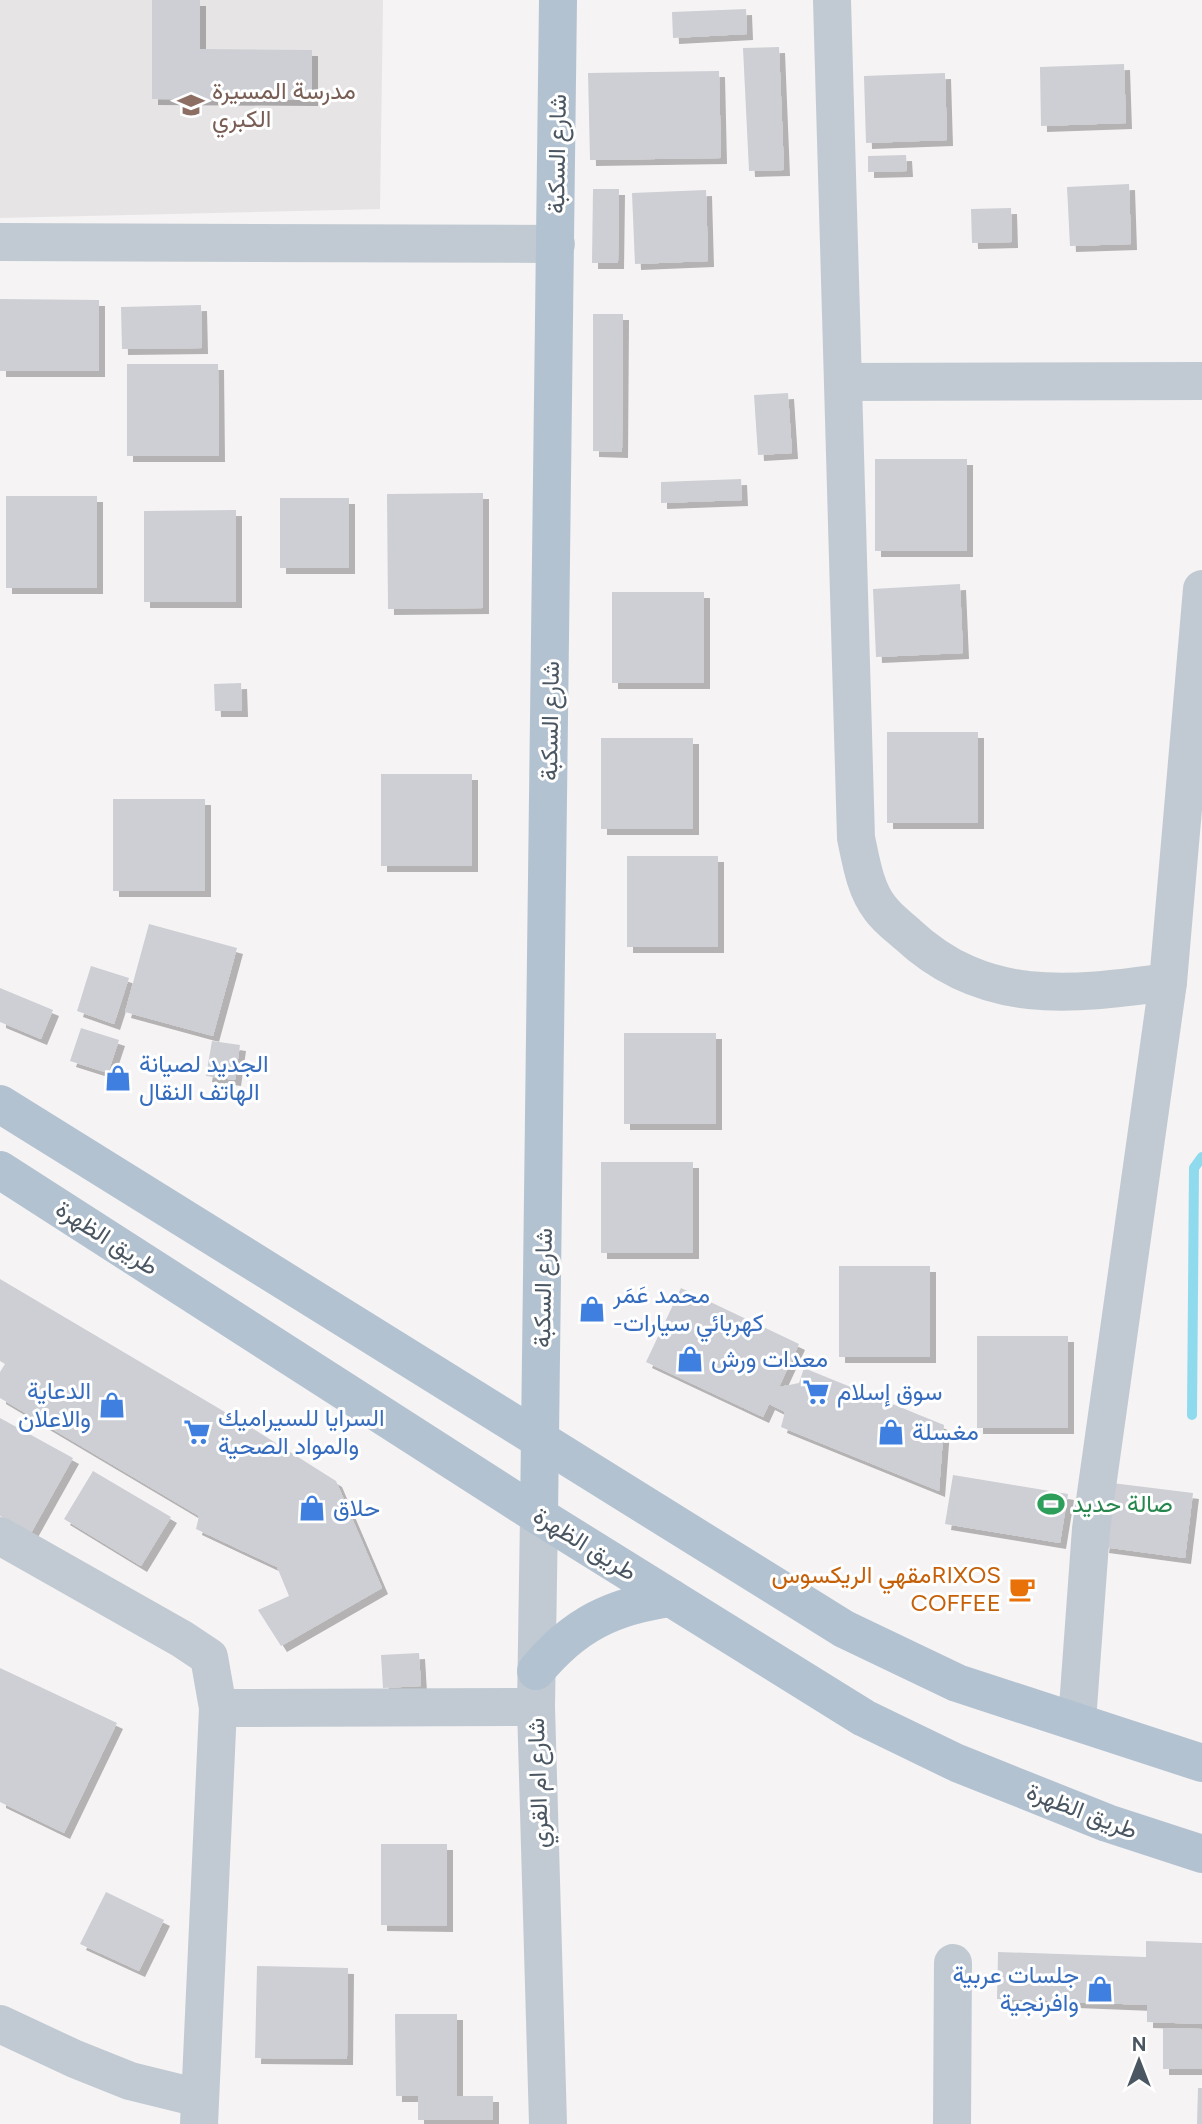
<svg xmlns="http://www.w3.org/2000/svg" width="1202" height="2124" viewBox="0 0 1202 2124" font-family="Figtree,Vazirmatn,sans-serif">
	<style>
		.education { fill: #e6e4e5 }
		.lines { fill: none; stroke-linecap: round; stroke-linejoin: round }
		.stream { stroke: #90daee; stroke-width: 10 }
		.building { fill: #cdcfd5; filter: url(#shadow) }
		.minor { stroke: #c1cad2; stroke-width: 38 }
		.major { stroke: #b3c2d1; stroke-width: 38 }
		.labels { text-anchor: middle; stroke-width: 6; stroke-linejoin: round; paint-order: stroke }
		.education-label { font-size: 24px; fill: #785e54; stroke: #fff; text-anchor: start }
		.street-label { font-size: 24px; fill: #4a5661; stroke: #fff }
		.shop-label { font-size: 24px; fill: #366cbe; stroke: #fff; text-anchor: start }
		.leisure-label { font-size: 24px; fill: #27864d; stroke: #fff; text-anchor: start }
		.food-label { font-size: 24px; fill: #c56008; stroke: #fff; text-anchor: end }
	</style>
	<defs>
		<filter id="shadow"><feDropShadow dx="6" dy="6" stdDeviation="0" flood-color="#0004"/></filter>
	</defs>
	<rect width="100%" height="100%" fill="#f5f3f3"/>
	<polygon class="education" points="0,0 383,0 380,209 0,218"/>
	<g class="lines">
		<polyline class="stream" points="1192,1415 1194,1168 1202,1157"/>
	</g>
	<g class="building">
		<polygon points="152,0 200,0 200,49 312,50 312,100 152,99"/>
		<polygon points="746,9 747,34 673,38 672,12"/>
		<polygon points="779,47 784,170 749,171 743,48"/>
		<polygon points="1124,64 1126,123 1041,126 1040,67"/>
		<polygon points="719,71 721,158 590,160 588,73"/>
		<polygon points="945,73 947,140 866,143 864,76"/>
		<polygon points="906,155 907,171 868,172 868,156"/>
		<polygon points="1129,184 1131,244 1070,246 1067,187"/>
		<polygon points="593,189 619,189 618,263 592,263"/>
		<polygon points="706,190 708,261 635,264 632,193"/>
		<polygon points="1011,208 1012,242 972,243 971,209"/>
		<polygon points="0,299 99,300 99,371 0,371"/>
		<polygon points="201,305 202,348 122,349 121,307"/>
		<polygon points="593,314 623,314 622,452 593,451"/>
		<polygon points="127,364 218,364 219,456 127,456"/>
		<polygon points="788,393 792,453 758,455 754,395"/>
		<rect x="875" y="459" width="92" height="92"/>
		<polygon points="741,479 742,500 661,503 661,482"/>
		<polygon points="483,493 483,608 388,609 387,494"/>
		<rect x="6" y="496" width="91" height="92"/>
		<rect x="280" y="498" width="69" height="70"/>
		<polygon points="236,510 236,602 144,602 144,511"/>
		<polygon points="960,584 963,653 876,657 873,589"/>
		<rect x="612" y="592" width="92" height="91"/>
		<polygon points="241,683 242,711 215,711 214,684"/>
		<rect x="887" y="732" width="91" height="91"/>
		<rect x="601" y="738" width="92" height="91"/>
		<rect x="381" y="774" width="91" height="92"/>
		<rect x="113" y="799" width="92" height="92"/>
		<rect x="627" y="856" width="91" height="91"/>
		<polygon points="149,924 237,948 213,1036 125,1012"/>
		<polygon points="91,966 129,978 114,1024 77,1011"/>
		<polygon points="0,988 53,1010 41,1039 0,1022"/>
		<polygon points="81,1028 119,1040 108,1073 70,1061"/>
		<rect x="624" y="1033" width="92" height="91"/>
		<polygon points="212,1041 240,1045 235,1080 206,1076"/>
		<rect x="601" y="1162" width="92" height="91"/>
		<rect x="839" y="1266" width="91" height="91"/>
		<polygon points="0,1279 252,1428 336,1481 382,1588 281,1646 258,1610 289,1596 277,1567 196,1529 199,1516 0,1398 0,1372 5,1364 0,1361"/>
		<polygon points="681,1288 799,1344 779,1387 799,1383 804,1368 944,1425 939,1491 781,1427 785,1412 769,1404 763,1417 646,1362"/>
		<rect x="977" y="1336" width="91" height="92"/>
		<polygon points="0,1418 73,1458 31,1533 0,1516"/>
		<polygon points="93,1471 171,1517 141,1566 64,1519"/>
		<polygon points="953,1475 1068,1494 1060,1543 945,1524"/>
		<polygon points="1112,1483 1193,1493 1185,1558 1103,1547"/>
		<polygon points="419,1653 421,1686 383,1688 381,1655"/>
		<polygon points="0,1668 117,1723 64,1833 0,1802"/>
		<polygon points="381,1844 447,1844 447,1926 381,1925"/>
		<polygon points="106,1892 164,1920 139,1971 80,1944"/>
		<polygon points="1146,1941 1202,1943 1202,2024 1147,2022 1147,2005 997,1999 998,1952 1146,1957"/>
		<polygon points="257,1966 348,1968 347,2059 255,2058"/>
		<polygon points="395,2014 457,2014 457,2096 493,2096 493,2120 418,2120 418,2096 396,2096"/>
		<polygon points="1163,2028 1202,2029 1202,2069 1163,2069"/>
		<polygon points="1198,2088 1202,2088 1202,2124 1197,2124"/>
	</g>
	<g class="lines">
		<g class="minor">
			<path d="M 832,0 L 856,838 C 861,861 865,889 880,908 C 887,918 898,926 907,934 C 985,1007 1071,995 1168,982"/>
			<polyline points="0,242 556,244"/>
			<polyline points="843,382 1202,381"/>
			<polyline points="539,1516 536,1707 548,2124"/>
			<polyline points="0,1536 182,1639 209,1657 218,1708 199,2124"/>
			<polyline points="218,1708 536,1707"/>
			<polyline points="1077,1721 1091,1529 1168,982 1202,589"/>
			<polyline points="0,2024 75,2059 130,2081 199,2098"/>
			<polyline points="952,2124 953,1963"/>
		</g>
		<g class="major">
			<polyline points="0,1104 844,1629 957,1683 1202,1763"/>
			<polyline points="0,1170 539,1516 864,1718 957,1763 1107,1823 1202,1854"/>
			<polyline points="539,1516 558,0"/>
			<path d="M 536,1671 C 574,1625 612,1606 671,1598"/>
		</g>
	</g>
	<defs>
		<g id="school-bare" transform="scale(2.1)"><path d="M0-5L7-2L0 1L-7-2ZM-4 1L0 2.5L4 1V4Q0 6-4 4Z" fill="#8d6e63" stroke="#fff" stroke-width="2.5" paint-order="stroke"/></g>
		<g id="shop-bare" transform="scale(2.1)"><path d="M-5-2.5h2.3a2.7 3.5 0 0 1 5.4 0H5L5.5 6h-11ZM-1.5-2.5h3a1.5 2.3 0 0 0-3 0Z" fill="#3f7fe0" stroke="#fff" stroke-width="2.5" paint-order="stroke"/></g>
		<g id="supermarket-bare" transform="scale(2.1)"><path d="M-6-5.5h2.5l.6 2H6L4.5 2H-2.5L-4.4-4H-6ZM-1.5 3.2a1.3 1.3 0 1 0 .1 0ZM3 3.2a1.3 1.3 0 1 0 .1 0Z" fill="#3f7fe0" stroke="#fff" stroke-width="2.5" paint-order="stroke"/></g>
		<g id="stadium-bare" transform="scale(2.1)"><path d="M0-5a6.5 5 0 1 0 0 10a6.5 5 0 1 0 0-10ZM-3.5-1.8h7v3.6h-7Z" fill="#2e9e5b" stroke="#fff" stroke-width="2.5" paint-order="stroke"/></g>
		<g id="cafe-bare" transform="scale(2.1)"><path d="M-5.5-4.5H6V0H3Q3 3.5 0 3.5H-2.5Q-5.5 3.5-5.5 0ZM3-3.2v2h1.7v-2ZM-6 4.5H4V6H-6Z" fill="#e8710a" stroke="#fff" stroke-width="2.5" paint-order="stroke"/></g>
	</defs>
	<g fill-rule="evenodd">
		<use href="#school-bare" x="191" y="105"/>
		<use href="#shop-bare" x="118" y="1078"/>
		<use href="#shop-bare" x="592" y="1309"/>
		<use href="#shop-bare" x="690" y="1359"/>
		<use href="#supermarket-bare" x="816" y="1392"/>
		<use href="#shop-bare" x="112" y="1405"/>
		<use href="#supermarket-bare" x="197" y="1432"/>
		<use href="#shop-bare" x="891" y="1432"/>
		<use href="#stadium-bare" x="1051" y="1504"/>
		<use href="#shop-bare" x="312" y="1508"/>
		<use href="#cafe-bare" x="1022" y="1589"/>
		<use href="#shop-bare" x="1100" y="1989"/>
	</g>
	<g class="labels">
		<g class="education-label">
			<text x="212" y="99">مدرسة المسيرة<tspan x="212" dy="28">الكبري</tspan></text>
		</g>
		<g class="street-label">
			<text transform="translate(557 154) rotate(-89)" y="8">شارع السكبة</text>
			<text transform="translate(550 721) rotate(-89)" y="8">شارع السكبة</text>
			<text transform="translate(107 1238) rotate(33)" y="8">طريق الظهرة</text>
			<text transform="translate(543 1288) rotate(-89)" y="8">شارع السكبة</text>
			<text transform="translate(585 1544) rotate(32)" y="8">طريق الظهرة</text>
			<text transform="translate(538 1783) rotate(-92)" y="8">شارع ام القري</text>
			<text transform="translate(1082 1811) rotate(21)" y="8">طريق الظهرة</text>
		</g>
		<g class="shop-label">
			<text x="139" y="1072">الجديد لصيانة<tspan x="139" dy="28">الهاتف النقال</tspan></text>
			<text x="613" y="1303">محمد عَمَر<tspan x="613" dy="28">-كهربائي سيارات</tspan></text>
			<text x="711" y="1367">معدات ورش</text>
			<text x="91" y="1399" text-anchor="end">الدعاية<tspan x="91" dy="28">والاعلان</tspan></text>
			<text x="837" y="1400">سوق إسلام</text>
			<text x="218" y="1426">السرايا للسيراميك<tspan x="218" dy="28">والمواد الصحية</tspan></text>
			<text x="912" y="1440">مغسلة</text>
			<text x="333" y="1516">حلاق</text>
			<text x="1079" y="1983" text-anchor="end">جلسات عربية<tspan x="1079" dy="28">وافرنجية</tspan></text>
		</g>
		<g class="leisure-label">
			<text x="1072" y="1512">صالة حديد</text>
		</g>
		<g class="food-label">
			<text x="1001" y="1583">مقهي الريكسوسRIXOS<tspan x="1001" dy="28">COFFEE</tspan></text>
		</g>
	</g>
	<g transform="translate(1139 2061)" stroke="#ffffff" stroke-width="5" paint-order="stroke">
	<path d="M0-5L12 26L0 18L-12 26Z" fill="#4a5661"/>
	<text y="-10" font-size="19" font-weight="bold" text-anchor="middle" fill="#4a5661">N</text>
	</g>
</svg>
